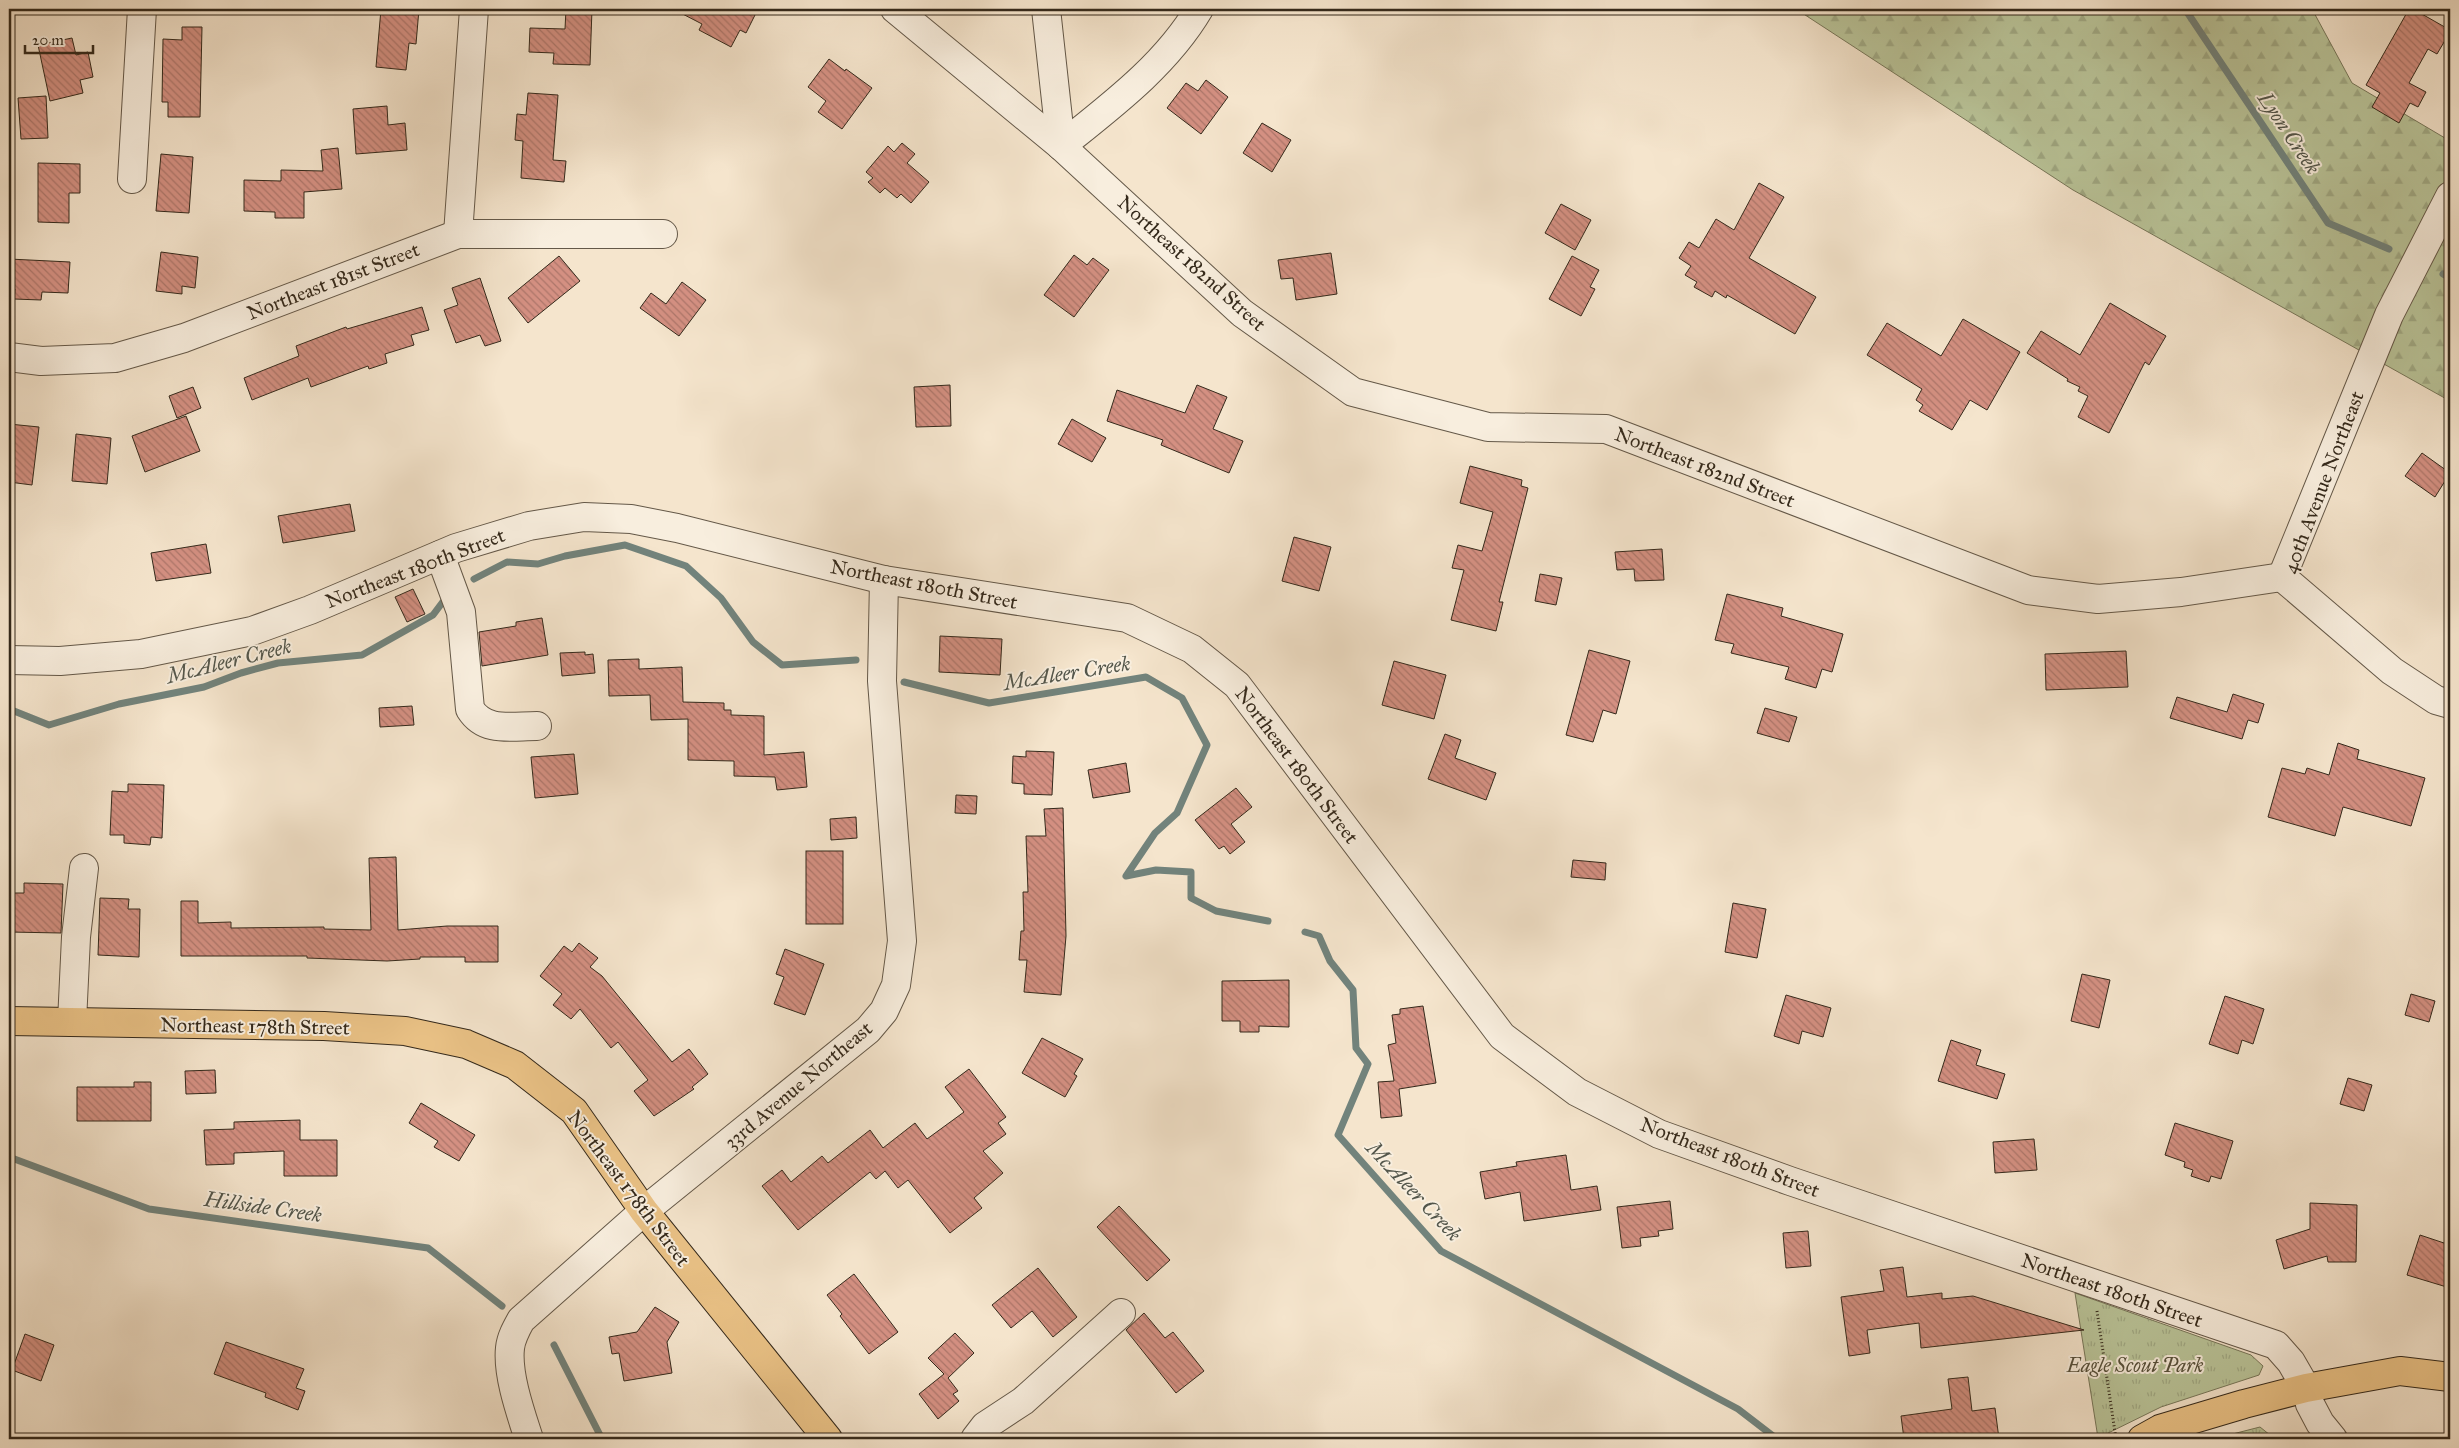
<svg xmlns="http://www.w3.org/2000/svg" width="2459" height="1448" viewBox="0 0 2459 1448" font-family="'IM FELL Great Primer',serif">
	<style>
		.forest { fill: url(#forest-firs); stroke: #77775a }
		.park { fill: url(#park-tufts); stroke: #77775a }
		.lines { fill: none; stroke-linecap: round; stroke-linejoin: round }
		.stream { stroke: #72837c; stroke-width: 7 }
		.building { fill: url(#building-back-hatch); stroke: #34291b }
		.minor-casing { stroke: #645848; stroke-width: 30 }
		.major-casing { stroke: #34291b; stroke-width: 30 }
		.path { stroke: #34291b; stroke-width: 3; stroke-dasharray: 1 2.5; stroke-linecap: butt }
		.minor { stroke: #f8eede; stroke-width: 28 }
		.major { stroke: #eac286; stroke-width: 28 }
		.labels { text-anchor: middle; stroke-width: 4; stroke-linejoin: round; paint-order: stroke }
		.street-label { font-size: 20px; fill: #34291b; stroke: #f8eede }
		.park-label { font-size: 20px; font-style: italic; fill: #56503b; stroke: #f8eede }
		.water-label { font-size: 21px; font-style: italic; fill: #53564b; stroke: #f8eede }
	</style>
	<defs>
		<pattern id="forest-firs" width="22" height="20" patternUnits="userSpaceOnUse" patternTransform="scale(1.25)"><rect width="22" height="20" fill="#bac59a"/><path d="M5 1l3.5 6h-7zM16 11l3.5 6h-7z" fill="#a0a984"/></pattern>
		<pattern id="park-tufts" width="24" height="20" patternUnits="userSpaceOnUse" patternTransform="scale(1.25)"><rect width="24" height="20" fill="#bac59a"/><path d="M3 7l-1-3M5 7V3M7 7l1-3M15 17l-1-3M17 17v-4M19 17l1-3" fill="none" stroke="#a0a984"/></pattern>
		<pattern id="building-back-hatch" width="6" height="6" patternUnits="userSpaceOnUse" patternTransform="scale(1.25)"><rect width="6" height="6" fill="#d49082"/><path d="M-1 5l2 2M0 0l6 6M5-1l2 2" fill="none" stroke="#ad766a"/></pattern>
	</defs>
	<rect width="100%" height="100%" fill="#f5e5cd"/>
	<filter id="stains"><feTurbulence type="fractalNoise" baseFrequency=".004" numOctaves="4"/><feColorMatrix values="0 0 0 0 .2 0 0 0 0 .09 0 0 0 0 .02 0 0 0 .5 -.17"/></filter>
	<radialGradient id="worn" r=".72"><stop offset=".6" stop-color="#630" stop-opacity="0"/><stop offset="1" stop-color="#630" stop-opacity=".3"/></radialGradient>
	<polygon class="forest" points="1796,9 2312,9 2352,83 2450,141 2450,401 2073,190"/>
	<g class="park">
		<polygon points="2075,1293 2251,1355 2263,1366 2259,1375 2161,1407 2098,1438"/>
		<polygon points="2260,1427 2275,1439 2213,1439"/>
	</g>
	<g class="lines">
		<g class="stream">
			<polyline points="2185,9 2328,223 2389,249"/>
			<polyline points="2443,274 2450,278"/>
			<polyline points="474,579 507,562 538,564 565,556 625,545 686,566 721,598 753,642 782,665 856,660"/>
			<polyline points="904,682 989,703 1146,677 1182,698 1207,745 1177,813 1155,833 1126,876 1156,870 1191,872 1191,898 1216,911 1268,921"/>
			<polyline points="9,711 14,711 49,725 119,704 204,687 241,673 278,663 362,655 433,615 445,599"/>
			<polyline points="1305,932 1319,936 1330,961 1353,990 1356,1048 1368,1064 1338,1135 1441,1251 1738,1409 1777,1439"/>
			<polyline points="9,1157 149,1209 428,1248 502,1306"/>
			<polyline points="554,1345 602,1439"/>
		</g>
	</g>
	<g class="building">
		<polygon points="381,9 419,9 416,44 409,43 406,70 376,67"/>
		<polygon points="566,9 592,9 590,65 553,64 554,53 529,52 530,28 565,29"/>
		<polygon points="673,9 758,9 746,33 740,30 731,47 699,30 702,24"/>
		<polygon points="2409,9 2413,9 2450,30 2450,32 2437,54 2428,49 2409,83 2426,92 2418,107 2410,103 2399,123 2372,107 2380,93 2366,85"/>
		<polygon points="182,27 202,27 200,117 168,117 168,102 162,102 163,39 182,40"/>
		<polygon points="72,38 76,55 88,52 93,77 80,80 83,93 50,101 38,45"/>
		<polygon points="829,59 845,71 846,69 872,88 842,129 818,112 826,101 808,87"/>
		<polygon points="1206,80 1228,97 1201,134 1167,108 1186,83 1198,91"/>
		<polygon points="528,93 558,95 553,160 566,161 564,182 521,178 523,141 515,140 517,114 526,115"/>
		<polygon points="46,96 48,138 21,139 18,98"/>
		<polygon points="387,106 388,125 405,123 407,150 356,154 353,109"/>
		<polygon points="1262,123 1291,140 1272,172 1243,153"/>
		<polygon points="902,143 915,154 907,163 929,182 911,203 901,194 897,198 885,188 880,193 868,182 873,178 866,172 888,146 894,152"/>
		<polygon points="338,148 342,189 304,192 304,218 275,218 275,212 244,211 244,180 281,181 281,170 323,171 321,150"/>
		<polygon points="161,154 193,157 189,213 156,211"/>
		<polygon points="38,163 80,164 80,193 69,193 69,223 38,222"/>
		<polygon points="1759,183 1784,197 1749,258 1816,297 1795,334 1727,295 1726,298 1715,291 1712,297 1694,287 1697,282 1685,275 1691,266 1679,258 1689,242 1699,248 1716,219 1734,230"/>
		<polygon points="1561,204 1591,220 1575,250 1545,233"/>
		<polygon points="161,252 198,257 195,288 182,286 182,294 156,291"/>
		<polygon points="1331,253 1337,294 1296,300 1293,278 1281,279 1278,260"/>
		<polygon points="1074,255 1087,265 1093,258 1109,270 1074,317 1044,295"/>
		<polygon points="559,256 580,281 528,323 508,298"/>
		<polygon points="1572,256 1599,270 1590,287 1595,289 1581,316 1549,299"/>
		<polygon points="9,259 70,262 68,293 42,292 41,300 14,299 15,289 9,289"/>
		<polygon points="480,278 501,341 485,346 480,335 456,343 444,310 458,305 452,288"/>
		<polygon points="682,282 706,300 679,336 640,308 651,293 666,304"/>
		<polygon points="2110,303 2166,336 2149,365 2145,362 2109,433 2078,417 2088,396 2078,391 2080,387 2067,381 2068,379 2027,353 2041,331 2080,355"/>
		<polygon points="422,307 429,330 411,335 414,345 385,354 387,363 369,369 368,366 311,387 308,378 252,400 244,378 299,356 296,346 346,327 347,329"/>
		<polygon points="1963,319 2020,352 1987,410 1970,400 1952,430 1919,411 1923,405 1916,400 1922,389 1867,355 1887,323 1941,356"/>
		<polygon points="950,385 951,426 916,427 914,387"/>
		<polygon points="1197,385 1227,397 1213,429 1243,441 1229,473 1161,445 1163,440 1107,421 1117,390 1185,413"/>
		<polygon points="193,387 201,408 177,418 169,396"/>
		<polygon points="186,416 200,451 145,472 132,436"/>
		<polygon points="1072,419 1106,438 1092,462 1058,444"/>
		<polygon points="9,424 39,427 32,485 9,482"/>
		<polygon points="76,434 111,438 107,484 72,481"/>
		<polygon points="2422,453 2450,473 2435,497 2405,476"/>
		<polygon points="1470,466 1522,480 1521,486 1528,488 1499,602 1503,602 1496,631 1451,620 1464,570 1452,568 1458,545 1482,551 1493,512 1460,503"/>
		<polygon points="350,504 355,531 283,543 278,516"/>
		<polygon points="1294,537 1331,547 1319,591 1282,581"/>
		<polygon points="206,544 211,573 156,581 151,553"/>
		<polygon points="1662,549 1664,580 1635,581 1634,569 1617,570 1615,552"/>
		<polygon points="1540,574 1562,578 1556,605 1535,601"/>
		<polygon points="413,589 425,614 407,622 395,597"/>
		<polygon points="1727,594 1783,608 1781,616 1843,634 1832,672 1822,669 1816,688 1785,679 1789,667 1731,653 1734,644 1715,640"/>
		<polygon points="542,618 548,655 482,666 479,632 516,626 516,622"/>
		<polygon points="940,636 1002,639 1000,675 939,672"/>
		<polygon points="1589,650 1630,661 1616,714 1603,710 1593,742 1566,735"/>
		<polygon points="2126,651 2128,687 2046,690 2045,654"/>
		<polygon points="585,652 585,655 593,654 595,673 562,676 560,653"/>
		<polygon points="639,659 639,669 682,667 683,702 724,703 724,710 731,710 731,715 764,716 764,755 804,752 807,787 777,790 775,777 734,776 734,761 688,760 688,719 651,720 650,695 609,696 608,660"/>
		<polygon points="1394,661 1446,675 1434,719 1382,705"/>
		<polygon points="2233,694 2264,704 2258,723 2248,720 2242,739 2170,718 2177,697 2227,712"/>
		<polygon points="412,706 414,725 380,727 379,708"/>
		<polygon points="1765,708 1797,717 1789,742 1757,733"/>
		<polygon points="1445,734 1461,740 1455,758 1496,773 1486,800 1428,779"/>
		<polygon points="2338,743 2359,750 2357,759 2425,778 2411,826 2343,807 2335,836 2268,817 2282,768 2305,774 2307,768 2329,775"/>
		<polygon points="1026,751 1054,752 1052,795 1024,794 1024,784 1012,783 1013,756 1026,757"/>
		<polygon points="574,754 578,794 535,798 531,757"/>
		<polygon points="1126,763 1130,792 1093,798 1088,770"/>
		<polygon points="128,784 164,785 162,838 151,837 150,845 124,843 124,835 110,835 112,791 128,792"/>
		<polygon points="1236,788 1252,807 1231,824 1245,842 1230,854 1224,846 1219,849 1195,820"/>
		<polygon points="956,795 977,796 976,814 955,813"/>
		<polygon points="1063,808 1066,936 1061,995 1024,992 1027,960 1019,960 1021,931 1024,931 1023,892 1028,892 1026,836 1046,836 1044,809"/>
		<polygon points="856,817 857,838 831,840 830,819"/>
		<rect x="806" y="851" width="37" height="73"/>
		<polygon points="396,857 398,930 447,926 498,926 498,962 465,962 465,957 420,957 420,959 387,961 307,958 307,956 181,956 181,901 198,901 198,923 231,922 231,928 324,927 324,929 371,930 369,858"/>
		<polygon points="1573,860 1606,863 1605,880 1571,877"/>
		<polygon points="24,883 63,884 61,933 9,932 9,893 24,893"/>
		<polygon points="100,898 129,899 128,909 140,909 139,957 98,955"/>
		<polygon points="1733,903 1766,909 1757,958 1725,952"/>
		<polygon points="579,943 598,958 590,967 602,976 672,1062 689,1049 708,1074 692,1087 694,1089 654,1116 634,1091 648,1080 618,1042 611,1048 580,1009 571,1019 553,1005 562,994 540,976 564,946 572,952"/>
		<polygon points="785,949 824,964 805,1015 774,1004 784,977 776,974"/>
		<polygon points="2082,974 2110,980 2099,1028 2071,1021"/>
		<polygon points="1289,980 1289,1027 1259,1026 1259,1032 1240,1032 1240,1021 1222,1021 1222,981"/>
		<polygon points="2411,994 2435,1001 2429,1022 2405,1015"/>
		<polygon points="1786,995 1831,1008 1823,1037 1802,1031 1799,1044 1774,1036"/>
		<polygon points="2225,996 2264,1009 2253,1044 2242,1040 2238,1054 2209,1044"/>
		<polygon points="1423,1006 1436,1083 1399,1089 1402,1116 1381,1118 1378,1082 1394,1081 1388,1045 1396,1043 1392,1015 1400,1014 1400,1009"/>
		<polygon points="1042,1038 1083,1059 1074,1074 1077,1076 1065,1097 1022,1073"/>
		<polygon points="1951,1040 1981,1050 1976,1065 2005,1074 1997,1099 1938,1081"/>
		<polygon points="969,1069 1006,1117 998,1123 1006,1134 983,1151 1003,1173 974,1198 982,1208 950,1233 908,1180 898,1188 885,1171 876,1179 870,1172 798,1230 762,1186 782,1170 791,1182 822,1156 828,1163 870,1130 883,1148 915,1123 927,1139 964,1112 945,1087"/>
		<polygon points="215,1070 216,1093 186,1094 185,1071"/>
		<polygon points="2348,1078 2372,1085 2364,1111 2340,1104"/>
		<polygon points="134,1082 151,1082 151,1121 77,1121 77,1087 134,1087"/>
		<polygon points="421,1103 475,1135 459,1161 434,1147 438,1141 409,1123"/>
		<polygon points="300,1120 300,1140 337,1140 337,1176 284,1176 284,1151 234,1153 234,1164 206,1165 204,1130 234,1129 234,1122"/>
		<polygon points="2175,1123 2233,1141 2221,1179 2211,1176 2209,1182 2191,1176 2193,1170 2184,1167 2185,1162 2165,1155"/>
		<polygon points="2034,1139 2037,1170 1995,1173 1993,1142"/>
		<polygon points="1566,1155 1571,1190 1597,1186 1601,1210 1524,1221 1520,1192 1485,1199 1480,1172 1517,1166 1516,1162"/>
		<polygon points="1670,1201 1673,1229 1658,1231 1659,1236 1640,1238 1641,1246 1622,1248 1617,1207"/>
		<polygon points="2310,1203 2357,1205 2356,1262 2328,1262 2327,1256 2284,1269 2276,1240 2310,1229"/>
		<polygon points="1119,1206 1170,1260 1147,1281 1097,1227"/>
		<polygon points="1808,1231 1811,1266 1786,1268 1783,1233"/>
		<polygon points="2420,1235 2450,1245 2450,1288 2407,1275"/>
		<polygon points="1903,1267 1907,1297 1942,1293 1942,1299 1973,1296 2084,1330 1921,1348 1919,1323 1867,1330 1870,1353 1849,1356 1841,1297 1884,1291 1880,1270"/>
		<polygon points="1038,1268 1077,1317 1053,1337 1032,1311 1011,1328 992,1305"/>
		<polygon points="854,1274 898,1332 869,1354 840,1316 842,1314 827,1295"/>
		<polygon points="655,1307 679,1322 667,1342 672,1373 624,1381 619,1353 612,1354 609,1337 637,1332"/>
		<polygon points="1144,1313 1165,1338 1173,1332 1204,1371 1176,1393 1126,1330"/>
		<polygon points="955,1333 974,1353 948,1378 958,1391 953,1394 959,1401 938,1419 919,1394 944,1374 928,1358"/>
		<polygon points="25,1334 54,1345 41,1381 12,1370"/>
		<polygon points="226,1342 304,1369 296,1388 305,1391 298,1410 265,1397 266,1393 214,1374"/>
		<polygon points="1968,1377 1972,1411 1995,1408 1999,1439 1904,1439 1901,1416 1952,1409 1948,1379"/>
	</g>
	<g class="lines">
		<g class="minor-casing">
			<g id="minor">
				<polyline points="895,9 1061,146 1242,313 1353,392 1488,427 1606,429 2028,590 2098,599 2181,592 2282,577"/>
				<polyline points="1046,9 1061,146"/>
				<path d="M 1061,146 C 1111,106 1166,65 1199,9"/>
				<polyline points="132,179 142,9"/>
				<polyline points="458,234 474,9"/>
				<polyline points="9,357 41,361 115,358 184,338 458,234 663,234"/>
				<path d="M 440,555 L 461,612 L 470,709 C 485,733 511,726 537,726"/>
				<polyline points="2282,577 2389,315 2450,196"/>
				<polyline points="2282,577 2392,671 2436,700 2450,704"/>
				<polyline points="9,660 60,661 141,654 252,631 310,610 456,548 529,526 584,517 631,519 677,528 884,580 1127,618 1192,649 1237,685 1502,1036 1577,1092 1659,1134 1790,1181 2276,1345 2291,1362 2306,1388 2310,1404 2320,1423 2333,1439"/>
				<polyline points="72,1022 76,937 84,868"/>
				<path d="M 529,1439 C 521,1414 507,1375 510,1348 C 511,1338 516,1329 521,1320 L 644,1211 L 868,1030 L 884,1011 L 896,985 L 902,941 L 882,681 L 884,580"/>
				<polyline points="975,1439 985,1426 1023,1401 1121,1313"/>
			</g>
		</g>
		<g class="major-casing">
			<g id="major">
				<polyline points="9,1021 324,1026 405,1031 466,1044 515,1065 574,1111 644,1211 828,1439"/>
				<polyline points="2142,1439 2160,1429 2244,1404 2306,1388 2400,1371 2450,1377"/>
			</g>
		</g>
		<polyline class="path" points="2097,1311 2116,1439"/>
		<use href="#minor" class="minor"/>
		<use href="#major" class="major"/>
	</g>
	<g class="labels">
		<g class="street-label">
			<text transform="translate(1192 263) rotate(42)" y="7">Northeast 182nd Street</text>
			<text transform="translate(333 281) rotate(-21)" y="7">Northeast 181st Street</text>
			<text transform="translate(1705 467) rotate(21)" y="7">Northeast 182nd Street</text>
			<text transform="translate(2323 482) rotate(-69)" y="7">40th Avenue Northeast</text>
			<text transform="translate(415 568) rotate(-21)" y="7">Northeast 180th Street</text>
			<text transform="translate(924 584) rotate(11)" y="7">Northeast 180th Street</text>
			<text transform="translate(1297 765) rotate(53)" y="7">Northeast 180th Street</text>
			<text transform="translate(255 1026) rotate(1)" y="7">Northeast 178th Street</text>
			<text transform="translate(798 1085) rotate(-40)" y="7">33rd Avenue Northeast</text>
			<text transform="translate(1730 1157) rotate(21)" y="7">Northeast 180th Street</text>
			<text transform="translate(629 1188) rotate(53)" y="7">Northeast 178th Street</text>
			<text transform="translate(2112 1290) rotate(19)" y="7">Northeast 180th Street</text>
		</g>
		<g class="park-label">
			<text x="2135" y="1372">Eagle Scout Park</text>
		</g>
		<g class="water-label">
			<text transform="translate(2289 133) rotate(56)" y="7">Lyon Creek</text>
			<text transform="translate(229 661) rotate(-14)" y="7">McAleer Creek</text>
			<text transform="translate(1067 673) rotate(-9)" y="7">McAleer Creek</text>
			<text transform="translate(1414 1191) rotate(47)" y="7">McAleer Creek</text>
			<text transform="translate(263 1207) rotate(8)" y="7">Hillside Creek</text>
		</g>
	</g>
	<rect width="2459" height="1448" fill="none" stroke="#f5e5cd" stroke-width="30"/>
	<rect x="10" y="10" width="2439" height="1428" fill="none" stroke="#34291b" stroke-width="2.5"/>
	<rect x="15" y="15" width="2429" height="1418" fill="none" stroke="#34291b"/>
	<path d="M25 45v8h68v-8" fill="none" stroke="#34291b" stroke-width="2.5"/>
	<text x="32" y="45" font-size="15" fill="#34291b" stroke="#f8eede" stroke-width="4" paint-order="stroke">20 m</text>
	<rect width="100%" height="100%" filter="url(#stains)"/>
	<rect width="100%" height="100%" fill="url(#worn)"/>
</svg>
